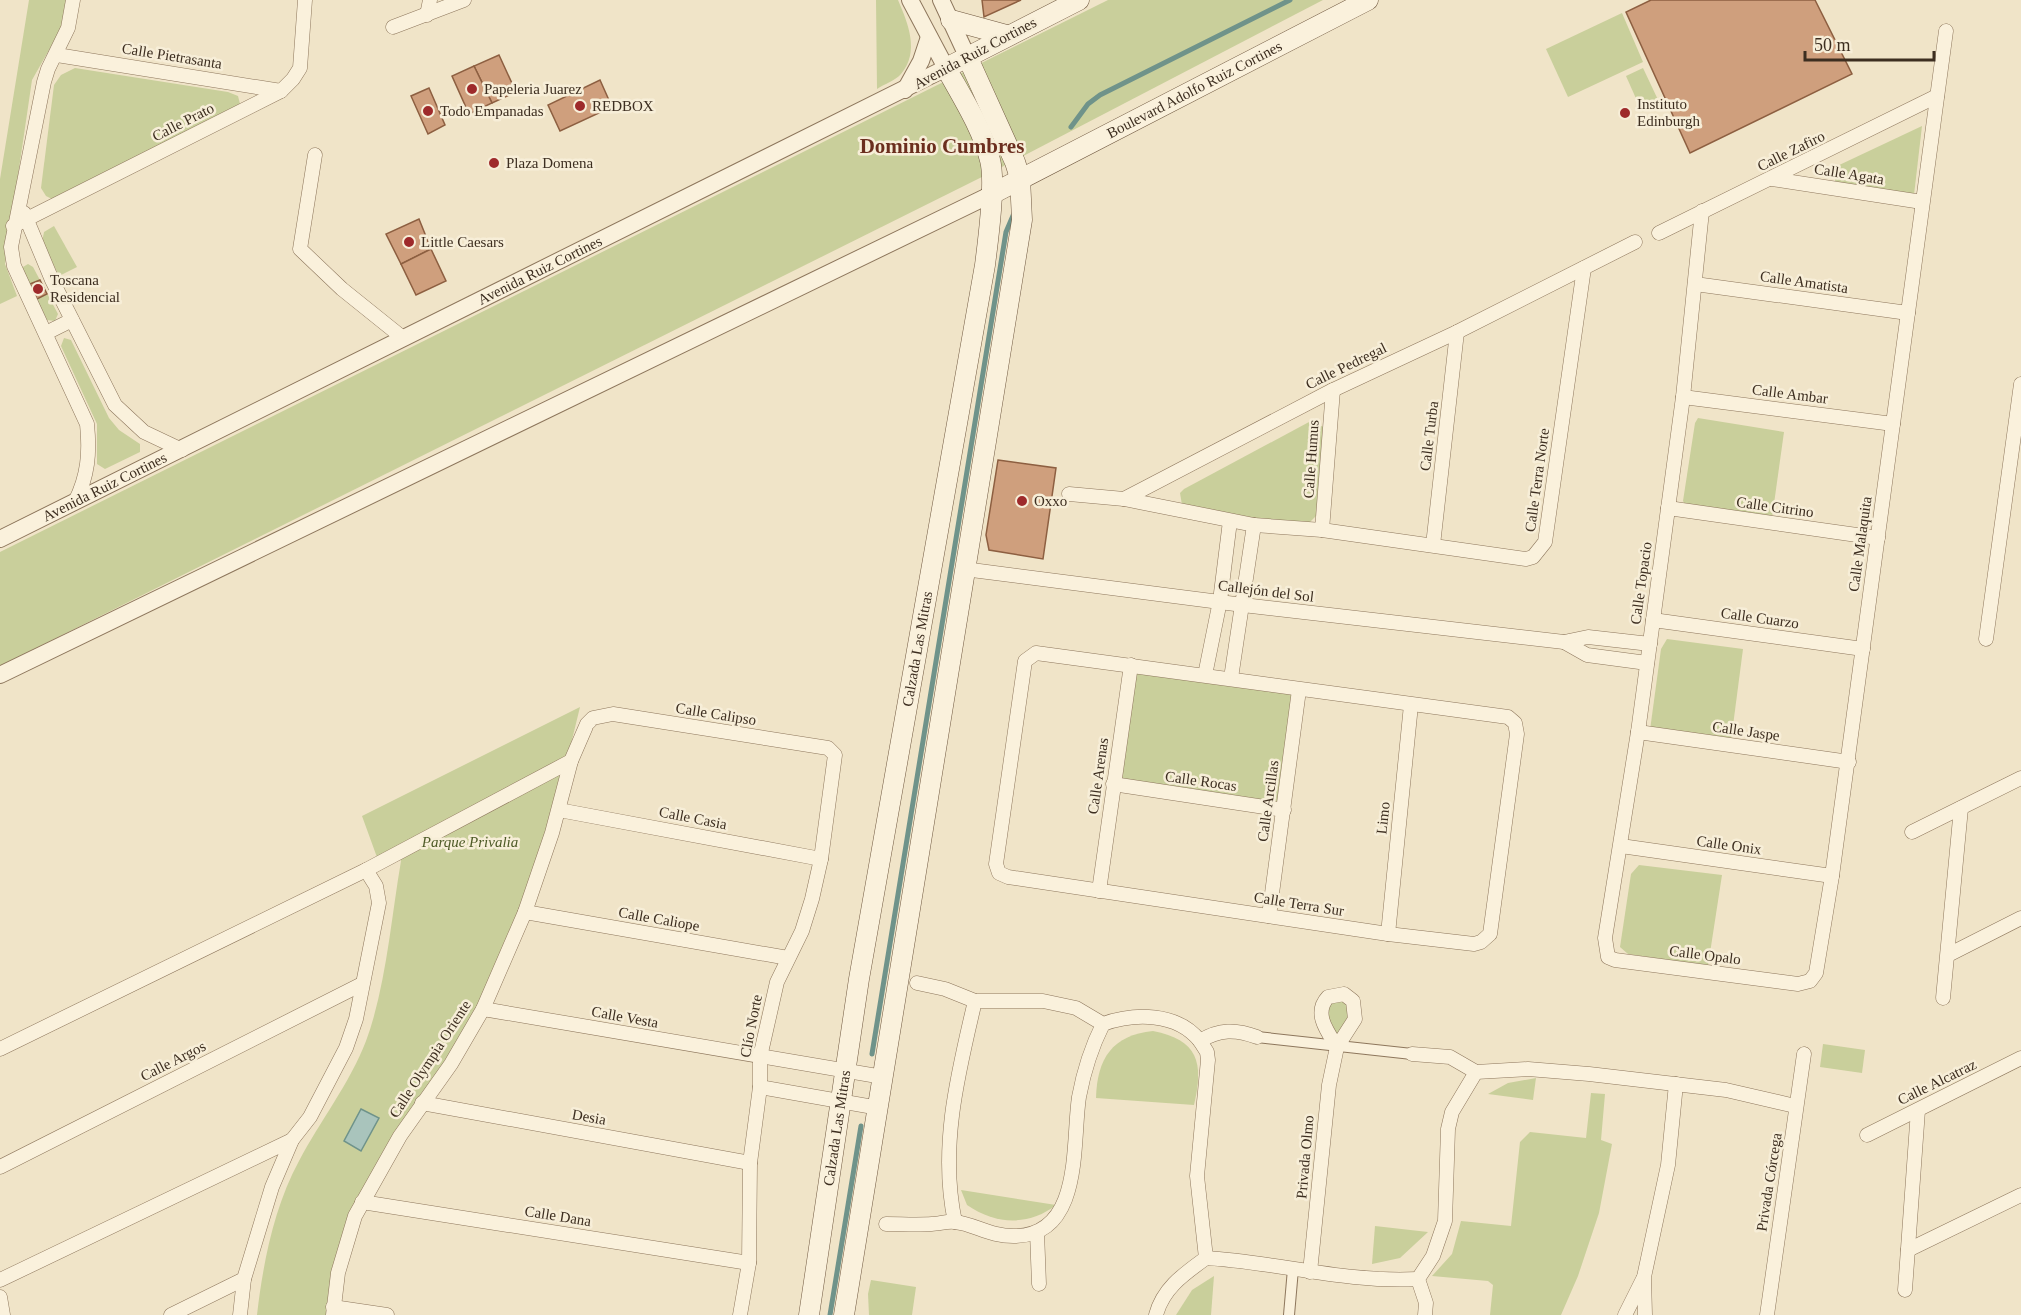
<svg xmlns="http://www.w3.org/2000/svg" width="2021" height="1315" viewBox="0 0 2021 1315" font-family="Georgia,serif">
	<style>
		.green { fill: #c9cf9b }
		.water { fill: #a9c4bc; stroke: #6f938a; stroke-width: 1.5 }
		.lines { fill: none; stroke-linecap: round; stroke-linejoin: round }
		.stream { stroke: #6f938a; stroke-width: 5 }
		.building { fill: #cf9f7d; stroke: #8d5f41; stroke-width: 1.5 }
		.pedestrian-casing { stroke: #8d765c; stroke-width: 12 }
		.minor-casing { stroke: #8d765c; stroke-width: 15 }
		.tertiary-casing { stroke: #8d765c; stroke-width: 18 }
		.secondary-casing { stroke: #6f573f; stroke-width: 21 }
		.pedestrian { stroke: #faf1dc; stroke-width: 10 }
		.minor { stroke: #faf1dc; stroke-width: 14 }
		.tertiary { stroke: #faf1dc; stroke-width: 16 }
		.secondary { stroke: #faf1dc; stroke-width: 20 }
		.poi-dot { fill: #9e2a2b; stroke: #f7eed8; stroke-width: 2 }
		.labels { text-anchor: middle; stroke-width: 5; stroke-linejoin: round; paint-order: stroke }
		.street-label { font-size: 15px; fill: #3d2e20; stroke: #f7eed8 }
		.poi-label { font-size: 15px; fill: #3d2e20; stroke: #f7eed8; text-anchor: start }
		.park-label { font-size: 15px; font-style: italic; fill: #4d5a26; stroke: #f7eed8 }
		.district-label { font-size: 21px; font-weight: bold; fill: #6b2e1e; stroke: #f7eed8 }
	</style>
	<rect width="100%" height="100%" fill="#f0e4c8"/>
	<g class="green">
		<polygon points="29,0 67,0 62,27 32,80 5,264 17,296 0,304 0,179"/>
		<path d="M 876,0 L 898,0 C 908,23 920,52 901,74 C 895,81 884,84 877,89 Z"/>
		<polygon points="1108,0 1323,0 998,169 0,666 0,552"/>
		<polygon points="1622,13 1643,62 1568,97 1546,49"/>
		<polygon points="75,68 228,92 238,96 241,108 54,200 46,196 41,188 54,85 61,75"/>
		<polygon points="1643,68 1660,104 1642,112 1626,76"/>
		<polygon points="1922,126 1914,195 1840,185 1835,181 1835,167"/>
		<polygon points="54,226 77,267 59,276 42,242 44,232"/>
		<polygon points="28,264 33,267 58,314 55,321 47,320 23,272 23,267"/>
		<polygon points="64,338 71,340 109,418 119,430 140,444 140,452 105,469 97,464 97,424 61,346"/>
		<polygon points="1698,418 1784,432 1772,518 1686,506 1683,501 1695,423"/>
		<polygon points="1309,422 1324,427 1327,436 1316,516 1308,524 1191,510 1182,505 1180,493 1184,489"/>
		<polygon points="1667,639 1743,649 1731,741 1650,730 1661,649"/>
		<polygon points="1131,665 1299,690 1284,810 1113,784"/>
		<path d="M 580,707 L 551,826 L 529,894 L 470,1024 L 377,1165 L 330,1315 L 257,1315 C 263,1263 274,1207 299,1161 C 320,1121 350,1083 366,1041 C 386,987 391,919 401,861 L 396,852 L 378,860 L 362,816 Z"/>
		<polygon points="1639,865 1722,875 1708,966 1628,954 1620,947 1631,874"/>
		<polygon points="1345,997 1351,1019 1335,1038 1329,1032 1327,1001"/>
		<path d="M 1153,1031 C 1198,1040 1204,1062 1194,1105 L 1096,1098 C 1097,1059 1112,1035 1153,1031 Z"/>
		<polygon points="1823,1044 1865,1050 1862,1073 1820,1067"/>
		<polygon points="1536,1078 1533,1100 1488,1094 1508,1083"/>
		<polygon points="1591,1093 1605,1094 1601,1140 1612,1144 1599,1213 1578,1276 1561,1315 1490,1315 1493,1285 1488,1281 1432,1276 1452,1254 1461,1221 1511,1226 1520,1142 1530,1132 1586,1138"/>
		<path d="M 961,1190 L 1056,1205 C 1029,1226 996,1225 967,1205 Z"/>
		<polygon points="1375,1226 1428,1232 1400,1258 1372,1264"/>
		<polygon points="1214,1276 1211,1315 1176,1315 1192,1290"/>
		<polygon points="871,1280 916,1287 912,1315 869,1315 868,1294"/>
	</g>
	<polygon class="water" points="361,1109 379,1118 361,1151 344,1141"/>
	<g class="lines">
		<g class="stream">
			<polyline points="1071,127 1088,104 1100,95 1290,0"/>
			<polyline points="872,1054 1006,232 1015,211"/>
			<polyline points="830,1315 861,1126"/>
		</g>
	</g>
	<g class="building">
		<polygon points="982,0 1021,0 984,17"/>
		<polygon points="1651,0 1815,0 1852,74 1690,153 1626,12"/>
		<polygon points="499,55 516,92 492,103 474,66"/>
		<polygon points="474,66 492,103 469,114 452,76"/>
		<polygon points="600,80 612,107 560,131 548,105"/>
		<polygon points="429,88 445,125 428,134 411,96"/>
		<polygon points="419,219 431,249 401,264 386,234"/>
		<polygon points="431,249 446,281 416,295 401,264"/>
		<polygon points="40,280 47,294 37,299 30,284"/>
		<polygon points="998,460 1056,468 1043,559 989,550 986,535"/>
	</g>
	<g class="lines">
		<g class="pedestrian-casing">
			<g id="pedestrian">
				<polyline points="1257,1037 1412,1054"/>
				<polyline points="1289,1315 1293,1269"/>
			</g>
		</g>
		<g class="minor-casing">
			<g id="minor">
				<path d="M 73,0 L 68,28 L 48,69 L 44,82 L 11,247 L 14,266 L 87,424 C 90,453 88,476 75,502"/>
				<polyline points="427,15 430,0"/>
				<polyline points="393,27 464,0"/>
				<polyline points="57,55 281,91"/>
				<polyline points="315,155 300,249 342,289 403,338"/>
				<polyline points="1772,179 1922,202"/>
				<polyline points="1702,211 1683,397 1638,732 1605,938 1608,957 1615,960 1798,984 1810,981 1816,973 1832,876 1946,31"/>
				<polyline points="24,213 52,280 115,405 144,432 182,450"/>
				<polyline points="13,226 281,91 293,79 300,68 305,0"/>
				<polyline points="1659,233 1937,96"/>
				<polyline points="1695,284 1908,313"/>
				<polyline points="46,333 72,320"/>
				<polyline points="1683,397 1893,424"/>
				<polyline points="1069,494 1124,499 1254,525 1322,530 1526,559 1533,557 1545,542 1584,268"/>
				<polyline points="1124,499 1333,390 1457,332 1635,242"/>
				<polyline points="1668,508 1878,538"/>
				<polyline points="1322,530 1333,390"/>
				<polyline points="1433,545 1457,332"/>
				<polyline points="964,569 1243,605 1564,642 1588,637 1650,644"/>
				<polyline points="1653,620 1863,649"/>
				<polyline points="1986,639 2021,384"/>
				<polyline points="1564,642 1587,655 1647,663"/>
				<polygon points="1036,653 1508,717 1515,723 1517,734 1490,934 1481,942 1474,944 1388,934 1008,877 999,873 996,864 1025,661"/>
				<polyline points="1205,675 1220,601 1230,521"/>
				<polyline points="1231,678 1254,525"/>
				<polyline points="1638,732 1849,762"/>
				<polyline points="1113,784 1284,810"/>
				<polyline points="559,810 821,859"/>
				<polyline points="1912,832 2021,778"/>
				<polyline points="1621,846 1832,876"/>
				<polyline points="1099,891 1131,665"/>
				<polyline points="525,912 788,958"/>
				<polyline points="1269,916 1299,690"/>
				<polyline points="1388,934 1411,705"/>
				<polyline points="1948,955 2021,918"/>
				<path d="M 917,983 L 945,989 L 975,1001 L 1043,1001 L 1076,1008 L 1103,1024 C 1134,1013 1177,1012 1200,1041 C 1219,1029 1236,1029 1257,1037"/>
				<polyline points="1943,998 1961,808"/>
				<polyline points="483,1009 883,1077"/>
				<polyline points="0,1049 366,870 571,761"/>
				<polyline points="1412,1054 1450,1057 1476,1072 1528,1069 1589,1074 1726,1090 1795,1106"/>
				<polyline points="760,1087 879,1108"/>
				<polyline points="422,1103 750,1163"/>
				<polyline points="1867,1135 2021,1058"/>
				<polyline points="0,1167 362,984"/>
				<polyline points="362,1202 749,1263"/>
				<path d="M 955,1222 C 939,1148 958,1073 975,1001"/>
				<path d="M 886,1224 C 901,1224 917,1225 932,1224 C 939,1224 947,1221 955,1222 C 975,1224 990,1237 1016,1236 C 1083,1234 1072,1143 1079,1097 C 1084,1070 1091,1048 1103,1024"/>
				<polyline points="1037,1232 1039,1284"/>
				<polyline points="1908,1250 2021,1195"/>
				<path d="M 1206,1258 C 1277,1262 1345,1283 1418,1279"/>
				<path d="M 1310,1272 L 1329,1085 L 1337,1047 L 1355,1019 L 1353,1001 L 1344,994 L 1328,997 C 1313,1013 1327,1031 1337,1047"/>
				<polyline points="0,1280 292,1140"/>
				<polyline points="1905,1290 1918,1110"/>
				<polyline points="0,1297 3,1315"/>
				<polyline points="333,1307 387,1315"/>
				<polyline points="171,1315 244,1279"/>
				<polyline points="240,1315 244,1279 272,1187 292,1140 310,1117 346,1048 356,1019 379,903 376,886 366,870"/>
				<polyline points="333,1315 338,1273 355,1216 400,1136 451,1064 483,1009 525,912 552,833 571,761 587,724 593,718 613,714 828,748 835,755 821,859 812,899 802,931 777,982 760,1057 760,1087 750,1163 749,1263 740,1315"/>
				<path d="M 1156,1315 C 1163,1288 1184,1274 1206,1258 L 1197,1176 L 1208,1060 L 1207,1052 L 1200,1041"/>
				<polyline points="1425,1315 1426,1303 1418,1279 1433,1256 1445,1221 1448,1129 1452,1112 1476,1072"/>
				<polyline points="1625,1315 1643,1279"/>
				<polyline points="1645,1315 1644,1277 1668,1165 1676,1084"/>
				<polyline points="1767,1315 1804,1054"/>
			</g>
		</g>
		<g class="tertiary-casing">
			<g id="tertiary">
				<polyline points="941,0 967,56"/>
				<polyline points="905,90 921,61 929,37"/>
				<path id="s1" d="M 0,539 L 946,68 L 910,0"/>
				<polyline points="0,675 990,195"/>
			</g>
		</g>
		<g class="secondary-casing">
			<g id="secondary">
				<polyline points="951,20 1006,35"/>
				<path id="s2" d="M 990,195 L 1368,0"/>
				<path id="s3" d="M 809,1315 L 859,979 L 985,265 C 988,241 996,182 990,160 C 982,128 962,97 946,68 L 1079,0"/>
				<polyline points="844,1315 1022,220 1020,178 1015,162 967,56"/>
			</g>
		</g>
		<use href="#pedestrian" class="pedestrian"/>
		<use href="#minor" class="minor"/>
		<use href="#tertiary" class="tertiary"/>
		<use href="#secondary" class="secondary"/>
	</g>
	<g class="poi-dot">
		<circle cx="472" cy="89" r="6"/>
		<circle cx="580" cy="106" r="6"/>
		<circle cx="428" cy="111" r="6"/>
		<circle cx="1625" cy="113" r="6"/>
		<circle cx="494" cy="163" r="6"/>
		<circle cx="409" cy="242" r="6"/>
		<circle cx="38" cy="289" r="6"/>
		<circle cx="1022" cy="501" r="6"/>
	</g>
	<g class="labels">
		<g class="street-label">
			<text transform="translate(975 53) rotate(-28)" y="5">Avenida Ruiz Cortines</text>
			<text transform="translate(172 56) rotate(9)" y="5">Calle Pietrasanta</text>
			<text dy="5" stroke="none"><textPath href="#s2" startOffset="230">Boulevard Adolfo Ruiz Cortines</textPath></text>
			<text transform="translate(183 122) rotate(-27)" y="5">Calle Prato</text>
			<text transform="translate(1791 151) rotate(-26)" y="5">Calle Zafiro</text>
			<text transform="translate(1849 174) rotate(9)" y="5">Calle Agata</text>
			<text dy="5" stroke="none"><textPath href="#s1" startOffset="603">Avenida Ruiz Cortines</textPath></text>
			<text transform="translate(1804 282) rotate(8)" y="5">Calle Amatista</text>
			<text transform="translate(1346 366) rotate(-26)" y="5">Calle Pedregal</text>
			<text transform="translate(1790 394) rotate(7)" y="5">Calle Ambar</text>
			<text transform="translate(1429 436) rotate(-83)" y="5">Calle Turba</text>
			<text transform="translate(1311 459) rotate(-86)" y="5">Calle Humus</text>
			<text transform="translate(1537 480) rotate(-82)" y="5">Calle Terra Norte</text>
			<text dy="5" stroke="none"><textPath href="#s1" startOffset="117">Avenida Ruiz Cortines</textPath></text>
			<text transform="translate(1775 507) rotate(8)" y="5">Calle Citrino</text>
			<text transform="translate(1860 544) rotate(-82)" y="5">Calle Malaquita</text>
			<text transform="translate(1641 583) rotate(-82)" y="5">Calle Topacio</text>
			<text transform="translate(1266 591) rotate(7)" y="5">Callejón del Sol</text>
			<text transform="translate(1760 618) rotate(8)" y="5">Calle Cuarzo</text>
			<text dy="5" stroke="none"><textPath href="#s3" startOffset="675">Calzada Las Mitras</textPath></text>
			<text transform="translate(716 714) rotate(9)" y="5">Calle Calipso</text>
			<text transform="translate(1746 731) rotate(8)" y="5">Calle Jaspe</text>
			<text transform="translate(1098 776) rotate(-82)" y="5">Calle Arenas</text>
			<text transform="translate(1201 781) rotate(8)" y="5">Calle Rocas</text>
			<text transform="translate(1268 801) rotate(-82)" y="5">Calle Arcillas</text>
			<text transform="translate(693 818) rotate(11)" y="5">Calle Casia</text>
			<text transform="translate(1383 818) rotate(-84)" y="5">Limo</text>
			<text transform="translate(1729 845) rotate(8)" y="5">Calle Onix</text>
			<text transform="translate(1299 904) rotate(9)" y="5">Calle Terra Sur</text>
			<text transform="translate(659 919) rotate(10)" y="5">Calle Caliope</text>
			<text transform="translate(1705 955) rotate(7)" y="5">Calle Opalo</text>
			<text transform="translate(625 1017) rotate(10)" y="5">Calle Vesta</text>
			<text transform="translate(751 1026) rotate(-79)" y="5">Clío Norte</text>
			<text transform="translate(430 1059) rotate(-57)" y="5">Calle Olympia Oriente</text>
			<text transform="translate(173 1061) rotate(-27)" y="5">Calle Argos</text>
			<text transform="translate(1937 1082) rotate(-26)" y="5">Calle Alcatraz</text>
			<text transform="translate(589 1117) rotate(10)" y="5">Desia</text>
			<text dy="5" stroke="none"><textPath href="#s3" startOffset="189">Calzada Las Mitras</textPath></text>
			<text transform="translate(1305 1157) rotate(-85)" y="5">Privada Olmo</text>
			<text transform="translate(1769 1182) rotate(-81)" y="5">Privada Córcega</text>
			<text transform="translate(558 1216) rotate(9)" y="5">Calle Dana</text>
		</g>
		<g class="poi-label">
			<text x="484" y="94">Papeleria Juarez</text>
			<text x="1637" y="109">Instituto<tspan x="1637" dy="17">Edinburgh</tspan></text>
			<text x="592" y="111">REDBOX</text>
			<text x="440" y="116">Todo Empanadas</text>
			<text x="506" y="168">Plaza Domena</text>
			<text x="421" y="247">Little Caesars</text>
			<text x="50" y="285">Toscana<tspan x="50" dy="17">Residencial</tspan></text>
			<text x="1034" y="506">Oxxo</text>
		</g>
		<g class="park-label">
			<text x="470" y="847">Parque Privalia</text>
		</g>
		<g class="district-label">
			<text x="942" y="153">Dominio Cumbres</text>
		</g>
	</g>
	<path d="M1805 51v9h129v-9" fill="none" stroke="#3d2e20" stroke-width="3"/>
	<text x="1814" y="51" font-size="18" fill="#3d2e20" stroke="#f7eed8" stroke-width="4.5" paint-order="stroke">50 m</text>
</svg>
